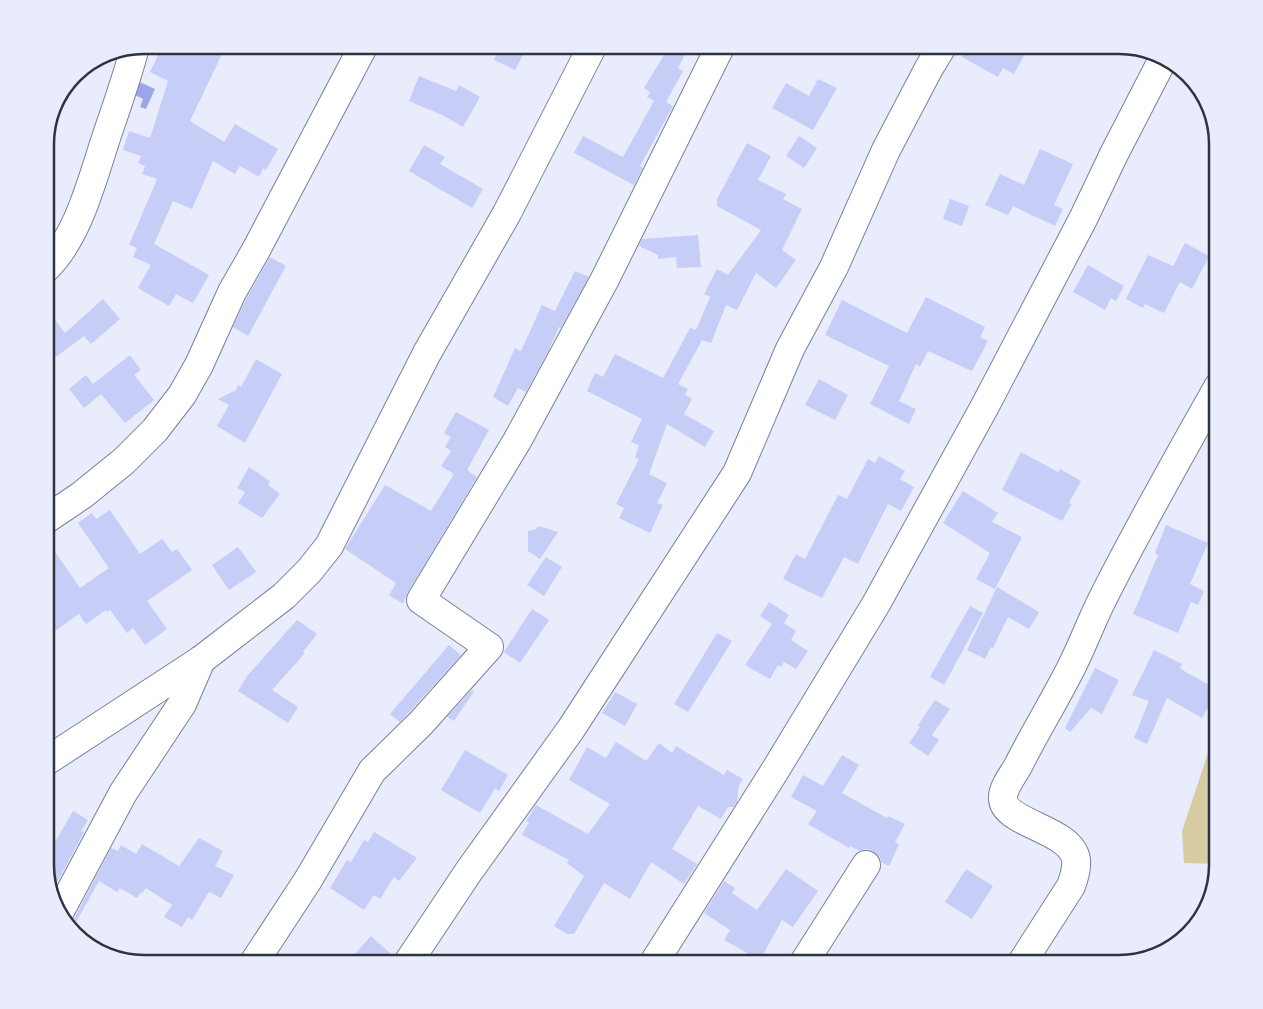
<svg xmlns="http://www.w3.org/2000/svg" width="1263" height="1009" viewBox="0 0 1263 1009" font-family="Raleway,sans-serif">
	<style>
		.green { fill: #d7cca1 }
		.water { fill: #9aa6e8 }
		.building { fill: #c6cef8 }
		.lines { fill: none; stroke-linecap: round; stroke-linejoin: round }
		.minor-casing { stroke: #7b8098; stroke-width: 30 }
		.minor { stroke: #fff; stroke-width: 28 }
		.rim { fill: none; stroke: #30323c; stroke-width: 2.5 }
	</style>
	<rect width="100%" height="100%" fill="#e9ecfc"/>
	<polygon class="green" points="1218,731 1218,864 1184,863 1182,831 1213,738"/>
	<polygon class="water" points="135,80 155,89 146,109 140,107 143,99 129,92"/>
	<g class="building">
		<polygon points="163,45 214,45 224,50 190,121 224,142 235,124 278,149 266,170 263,168 259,177 240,166 235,174 213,161 192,209 173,201 154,244 209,275 193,303 176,294 169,306 138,288 151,265 133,257 137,248 129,245 157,179 142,174 145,166 138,163 141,156 123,150 129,131 150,138 168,81 150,72"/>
		<polygon points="501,45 528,45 515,70 494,60"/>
		<polygon points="670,45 690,45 678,68 683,71 666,102 673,106 640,166 643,168 634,185 574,153 583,136 623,157 654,101 647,97 650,92 644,88"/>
		<polygon points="968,45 1030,45 1014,74 1003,68 998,77 962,57"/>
		<polygon points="419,76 456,91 459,85 480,97 463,127 444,116 409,101"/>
		<polygon points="818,79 837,88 813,130 772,108 786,83 809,96"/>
		<polygon points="799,136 817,148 804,168 786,156"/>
		<polygon points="747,143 771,156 758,180 786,194 783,199 802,209 782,250 796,260 776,288 756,273 737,310 726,305 711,343 702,340 678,384 688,389 685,395 692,399 684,414 714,431 705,447 667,424 649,474 667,483 657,503 663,505 650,533 619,518 624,508 616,504 639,459 635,458 639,445 631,442 642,419 587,391 595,373 603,377 615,354 663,378 690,328 696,330 710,297 704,294 717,269 728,275 761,230 717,206 717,199"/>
		<polygon points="424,145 445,157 440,164 483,189 472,208 409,171"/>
		<polygon points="1040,149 1073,164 1054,205 1063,209 1055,226 1013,206 1008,215 985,205 1000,174 1024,185"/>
		<polygon points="950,199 969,206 962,226 943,219"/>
		<polygon points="698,235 701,267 677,268 676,257 658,259 658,255 639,246 642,239"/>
		<polygon points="1185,243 1209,256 1192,289 1180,282 1164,313 1145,304 1143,308 1126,299 1148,255 1173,266"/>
		<polygon points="270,257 286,266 248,336 233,327 246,299"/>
		<polygon points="1088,265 1124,286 1116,301 1111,298 1105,310 1073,292"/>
		<polygon points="575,271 589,277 561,328 559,327 547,354 526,392 518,388 508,406 493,397 515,348 521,351 542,305 555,311"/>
		<polygon points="926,297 985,327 980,337 988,341 972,371 928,351 920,367 916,364 899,401 916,409 909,424 870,404 889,366 825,335 842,300 907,333"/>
		<polygon points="103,299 120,319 91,344 84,336 45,365 45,307 65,333"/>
		<polygon points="130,355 141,370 134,375 154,400 125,423 101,394 84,408 69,389 86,375 93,384"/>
		<polygon points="256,359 282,374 245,443 217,426 229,405 218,399 236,390 238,385 241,387"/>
		<polygon points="819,379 848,395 835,420 805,405"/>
		<polygon points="456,412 489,430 467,470 477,477 408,592 403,604 389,595 396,583 345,549 385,485 431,511 454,474 441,466 451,451 445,447 451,437 444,433"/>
		<polygon points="1021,452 1058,472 1060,469 1081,481 1069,503 1072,504 1062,521 1002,490"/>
		<polygon points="879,456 905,471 900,479 914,487 901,511 888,504 858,564 844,557 822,598 783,579 796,554 805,559 838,495 847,499 868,459 875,463"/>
		<polygon points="249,467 270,481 268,485 280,494 262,518 238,503 245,492 237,488"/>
		<polygon points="963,491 998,513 992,522 1022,537 995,589 976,579 990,553 943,523"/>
		<polygon points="110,510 140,554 162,539 172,552 177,549 192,570 147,601 167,629 145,645 133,628 127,633 110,610 107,612 106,610 86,624 79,614 45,638 45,614 56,607 45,591 45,537 80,588 109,568 78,523 92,513 96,519"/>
		<polygon points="1166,525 1208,543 1190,584 1204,591 1198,605 1191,602 1178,633 1133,614 1158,555 1155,553"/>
		<polygon points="539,526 558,532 540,559 528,551 528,531 536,529"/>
		<polygon points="238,547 256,572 229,590 212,565"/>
		<polygon points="546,557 562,567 544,596 527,585"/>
		<polygon points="997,587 1039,612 1029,629 1008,617 993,648 991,647 985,659 967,650"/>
		<polygon points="769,602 789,615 784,623 796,631 791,640 808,651 796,669 784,662 781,667 778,665 770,679 745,665 772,624 760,616"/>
		<polygon points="970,606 983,613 944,685 930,677"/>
		<polygon points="532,609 549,620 520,663 504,652"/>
		<polygon points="297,620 317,634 303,652 305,653 272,690 298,707 288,723 238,691 247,676"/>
		<polygon points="717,633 732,641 688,712 674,704"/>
		<polygon points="449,645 461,655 400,722 390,714"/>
		<polygon points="1154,650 1182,664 1180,668 1184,671 1218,690 1202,718 1167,698 1147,744 1134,738 1149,701 1132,695"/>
		<polygon points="1095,668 1119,680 1102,714 1091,708 1070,732 1065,728"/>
		<polygon points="472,690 474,691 454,721 447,717"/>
		<polygon points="615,692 637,704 625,726 602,713"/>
		<polygon points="935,700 950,709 932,735 939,740 928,756 909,743 920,727 918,725"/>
		<polygon points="616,742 646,761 659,743 672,753 676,746 724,775 727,770 743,779 739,785 737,802 734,807 728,807 721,819 698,806 672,849 697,864 684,884 651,862 630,899 604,883 574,934 567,934 554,926 584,876 567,863 569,860 522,835 529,822 526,821 536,805 588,834 610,804 569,780 587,747 606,758"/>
		<polygon points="465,750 508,775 499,791 495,788 480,813 441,790"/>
		<polygon points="842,755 859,765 842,793 887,818 888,816 905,824 895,842 899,844 889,866 881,862 880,857 874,852 867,849 860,851 850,846 849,848 808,824 817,811 791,797 803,775 823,786"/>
		<polygon points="73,811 88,820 81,831 84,832 51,894 45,871 45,859"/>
		<polygon points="374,832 417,858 399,881 394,877 380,899 374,895 364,910 330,888 347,860 351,862 364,840 368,842"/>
		<polygon points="199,838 223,851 215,866 234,875 221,898 209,892 192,920 188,917 182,927 164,917 172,905 146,888 141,894 140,893 137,898 120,888 117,892 99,881 76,922 73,921 111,848 118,851 121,845 136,854 142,844 179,866"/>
		<polygon points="786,869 818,891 793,927 782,920 760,960 724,940 730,930 704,913 724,881 735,888 732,893 757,910"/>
		<polygon points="966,869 993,886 972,919 945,902"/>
		<polygon points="371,936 391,954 381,964 346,964"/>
	</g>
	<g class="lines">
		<g class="minor-casing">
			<g id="minor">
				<path d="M 45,269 C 78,238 92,180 106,138 C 116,108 127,78 135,47"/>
				<polyline points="45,520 82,495 124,461 155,430 182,395 199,365 232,292 256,250 364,45"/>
				<polyline points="45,762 201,660 284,596 309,571 329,546 427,353 507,213 593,45"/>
				<polyline points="59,913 123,793 182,704 201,660"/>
				<polyline points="253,964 308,880 372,771 421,723 489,647 421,600 517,441 605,279 721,45"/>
				<polyline points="407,964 469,871 571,729 737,473 790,349 834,267 886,150 929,68 943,45"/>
				<polyline points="653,964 776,769 876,604 985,406 1083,219 1114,154 1162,61"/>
				<polyline points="803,964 866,865"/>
				<path d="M 1021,964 L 1071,886 C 1074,878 1077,869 1076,860 C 1072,828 1000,824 1003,796 C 1004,786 1013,775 1018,766 C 1035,732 1055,700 1072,666 C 1083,644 1091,622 1102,600 C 1138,528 1178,458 1218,387"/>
			</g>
		</g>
		<use href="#minor" class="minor"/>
	</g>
	<path d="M0 0H1263V1009H0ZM144 54H1119A90 90 0 0 1 1209 144V865A90 90 0 0 1 1119 955H144A90 90 0 0 1 54 865V144A90 90 0 0 1 144 54Z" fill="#e9ecfc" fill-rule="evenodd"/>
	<path class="rim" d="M144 54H1119A90 90 0 0 1 1209 144V865A90 90 0 0 1 1119 955H144A90 90 0 0 1 54 865V144A90 90 0 0 1 144 54Z"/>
</svg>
